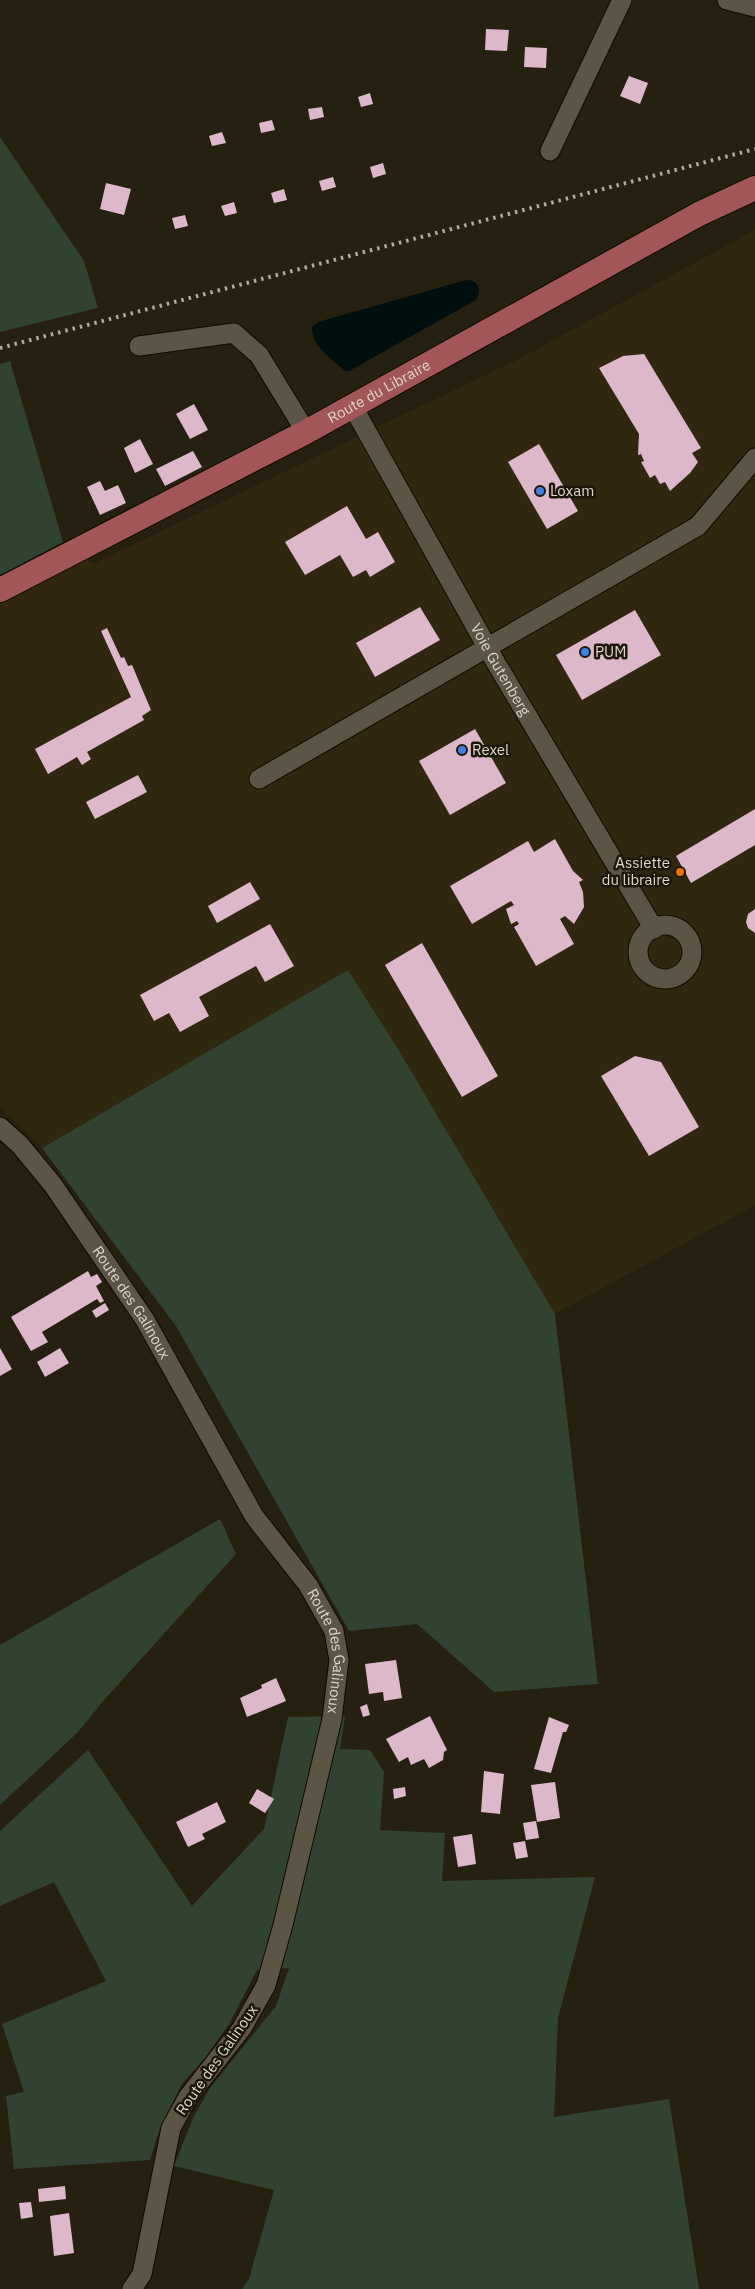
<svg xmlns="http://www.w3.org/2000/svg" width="755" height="2289" viewBox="0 0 755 2289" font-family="'IBM Plex Sans',sans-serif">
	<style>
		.built { fill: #302711 }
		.green { fill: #324231 }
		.water { fill: #000e0e }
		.building { fill: #ddb8cb }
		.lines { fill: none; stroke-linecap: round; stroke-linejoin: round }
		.minor-casing { stroke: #0f0901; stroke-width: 21 }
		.major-casing { stroke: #0f0901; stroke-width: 26 }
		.minor { stroke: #5c5545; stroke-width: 19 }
		.major { stroke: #a35657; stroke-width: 24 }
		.rail { stroke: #afab9f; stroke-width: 4; stroke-dasharray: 2.5 5; stroke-linecap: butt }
		.shop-dot { fill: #3f7fe0; stroke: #1c1708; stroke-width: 2 }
		.food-dot { fill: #e8710a; stroke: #1c1708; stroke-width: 2 }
		.labels { text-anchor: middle; stroke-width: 5; stroke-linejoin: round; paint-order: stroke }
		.street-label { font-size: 15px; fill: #dbd7cd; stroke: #1c1708 }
		.poi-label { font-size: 15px; fill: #dbd7cd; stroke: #1c1708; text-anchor: start }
	</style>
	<rect width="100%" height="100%" fill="#262011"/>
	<polygon class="built" points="755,230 755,1205 555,1314 398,1049 348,971 42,1148 0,1106 0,575 63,542 93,564 517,360"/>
	<g class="green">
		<polygon points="0,137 84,261 98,308 0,332"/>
		<polygon points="10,361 63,542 0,575 0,364"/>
		<polygon points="348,970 398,1049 555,1314 598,1684 494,1692 417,1624 349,1631 176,1326 42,1148"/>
		<polygon points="220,1519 236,1554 104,1700 78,1732 0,1805 0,1645"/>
		<polygon points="345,1716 340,1749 370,1750 384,1772 380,1830 445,1833 442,1881 595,1877 558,2018 554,2117 669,2099 699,2289 242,2289 249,2279 274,2190 174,2166 193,2118 210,2088 276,2006 289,1968 257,1970 229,2024 205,2058 182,2084 160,2128 150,2160 14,2169 6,2096 24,2092 2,2024 106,1981 54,1882 0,1906 0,1831 88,1750 192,1906 264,1829 288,1717"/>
	</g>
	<path class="water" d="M 466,280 C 479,280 482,290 476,300 L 349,371 L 345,371 C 331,358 312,347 312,327 L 318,322 Z"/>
	<g class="building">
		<polygon points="486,29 509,30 507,51 485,50"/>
		<polygon points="525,47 547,48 546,68 524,67"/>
		<polygon points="629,76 648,83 640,104 620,96"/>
		<polygon points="370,93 373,104 361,107 358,97"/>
		<polygon points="322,107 324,117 310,120 308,109"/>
		<polygon points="272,120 275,130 261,133 259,123"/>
		<polygon points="222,132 226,143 212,146 209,136"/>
		<polygon points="383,163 386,174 373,178 370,167"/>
		<polygon points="333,177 336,187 322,191 319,181"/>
		<polygon points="106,183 131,189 124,215 100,209"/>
		<polygon points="284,189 287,200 274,203 271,193"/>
		<polygon points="234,202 237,213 225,216 221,206"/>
		<polygon points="185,215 188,226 175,229 172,218"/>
		<polygon points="644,354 701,448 692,453 698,462 690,473 670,491 665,482 660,484 655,475 650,478 641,462 644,461 641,454 638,455 639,434 599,368 623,356"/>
		<polygon points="194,404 208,430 190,439 176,414"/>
		<polygon points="140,439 153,464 135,473 124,448"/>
		<polygon points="539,444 578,511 547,529 508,462"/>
		<polygon points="193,451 202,467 165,486 156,469"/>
		<polygon points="100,481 105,491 118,485 126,503 100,515 87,487"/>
		<polygon points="347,506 366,539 378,532 395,562 370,577 366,570 353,577 340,555 305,575 285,542"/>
		<polygon points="420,607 440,640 375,677 356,643"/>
		<polygon points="635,610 661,655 582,700 556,655"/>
		<polygon points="107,628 121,658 124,657 128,666 132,665 151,710 142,716 144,720 87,752 91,759 82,765 77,757 48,774 35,749 131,697 101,631"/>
		<polygon points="475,729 506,783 450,815 419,761"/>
		<polygon points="138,775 147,792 95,819 86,802"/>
		<polygon points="755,809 755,845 691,883 676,856"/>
		<polygon points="555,839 573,871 583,880 579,882 583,892 584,907 574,924 565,916 560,919 574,944 536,966 514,927 519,924 517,921 511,924 506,909 514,905 511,901 472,924 450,886 528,841 534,852"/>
		<polygon points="250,882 260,899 217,923 208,906"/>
		<polygon points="755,909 755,933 748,928 746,922 748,914"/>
		<polygon points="270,924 294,966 265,982 256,966 199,997 209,1016 180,1032 169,1013 154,1021 140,995"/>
		<polygon points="422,943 498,1076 462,1097 385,965"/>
		<polygon points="635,1056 661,1062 699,1127 649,1156 601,1076"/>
		<polygon points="88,1271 91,1277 97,1274 102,1282 96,1286 104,1301 100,1303 97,1299 42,1332 48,1342 31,1351 11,1317"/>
		<polygon points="105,1303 109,1310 96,1318 92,1311"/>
		<polygon points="0,1348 12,1369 0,1376"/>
		<polygon points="60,1348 69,1363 45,1377 37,1362"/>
		<polygon points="396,1660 402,1698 384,1701 383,1692 369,1694 365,1664"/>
		<polygon points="276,1678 286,1701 247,1717 240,1698 262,1688 261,1685"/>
		<polygon points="367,1704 370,1715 363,1717 360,1707"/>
		<polygon points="430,1716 447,1750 444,1752 443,1760 429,1768 424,1759 411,1765 408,1757 399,1762 386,1739"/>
		<polygon points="549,1717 569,1725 566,1732 563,1732 551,1773 534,1769"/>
		<polygon points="484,1771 504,1774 500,1814 481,1812"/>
		<polygon points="555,1782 560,1818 537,1822 531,1785"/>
		<polygon points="405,1787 406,1796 394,1799 393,1789"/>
		<polygon points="257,1789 274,1799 265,1813 249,1803"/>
		<polygon points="217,1802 226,1822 202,1834 205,1839 188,1847 176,1822"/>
		<polygon points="536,1821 539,1838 526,1840 523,1823"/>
		<polygon points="472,1834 476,1864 458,1867 453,1837"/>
		<polygon points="525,1841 528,1857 516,1859 513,1843"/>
		<polygon points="65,2186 66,2199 39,2202 38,2189"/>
		<polygon points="31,2202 33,2217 21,2219 19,2203"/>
		<polygon points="69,2213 74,2253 54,2256 50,2216"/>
	</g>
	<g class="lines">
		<g class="minor-casing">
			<g id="minor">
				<polyline points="727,0 755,7"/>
				<polyline points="550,151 622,0"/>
				<polyline points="139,346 234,333 259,355 306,432"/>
				<path id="s1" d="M 353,407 L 496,663 L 654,929"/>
				<polyline points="259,779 698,526 755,458"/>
				<circle cx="665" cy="952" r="27"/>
				<path id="s2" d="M 0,1127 L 20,1145 L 53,1185 L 145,1320 L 254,1516 L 308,1585 L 334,1631 L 339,1660 L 332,1719 L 283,1925 L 266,1985 L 242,2028 L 188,2097 L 171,2128 L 142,2274 L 132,2289"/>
			</g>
		</g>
		<g class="major-casing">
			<g id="major">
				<path id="s3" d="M 0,590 L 306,432 L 699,214 L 755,188"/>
			</g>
		</g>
		<use href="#minor" class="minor"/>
		<use href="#major" class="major"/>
		<polyline class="rail" points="0,348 755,149"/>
	</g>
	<g class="shop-dot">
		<circle cx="540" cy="491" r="5"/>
		<circle cx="585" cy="652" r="5"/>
		<circle cx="462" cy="750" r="5"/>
	</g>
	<circle class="food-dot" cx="680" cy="872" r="5"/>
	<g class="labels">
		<g class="street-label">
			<text dy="5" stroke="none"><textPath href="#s3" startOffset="428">Route du Libraire</textPath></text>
			<text dy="5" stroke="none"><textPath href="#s1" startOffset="301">Voie Gutenberg</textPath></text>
			<text dy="5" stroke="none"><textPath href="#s2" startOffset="220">Route des Galinoux</textPath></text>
			<text dy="5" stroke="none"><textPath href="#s2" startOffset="625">Route des Galinoux</textPath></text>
			<text transform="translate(217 2060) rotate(-55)" y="5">Route des Galinoux</text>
		</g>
		<g class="poi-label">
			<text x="550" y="496">Loxam</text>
			<text x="595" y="657">PUM</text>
			<text x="472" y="755">Rexel</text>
			<text x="670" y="868" text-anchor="end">Assiette<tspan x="670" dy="17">du libraire</tspan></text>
		</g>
	</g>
</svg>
